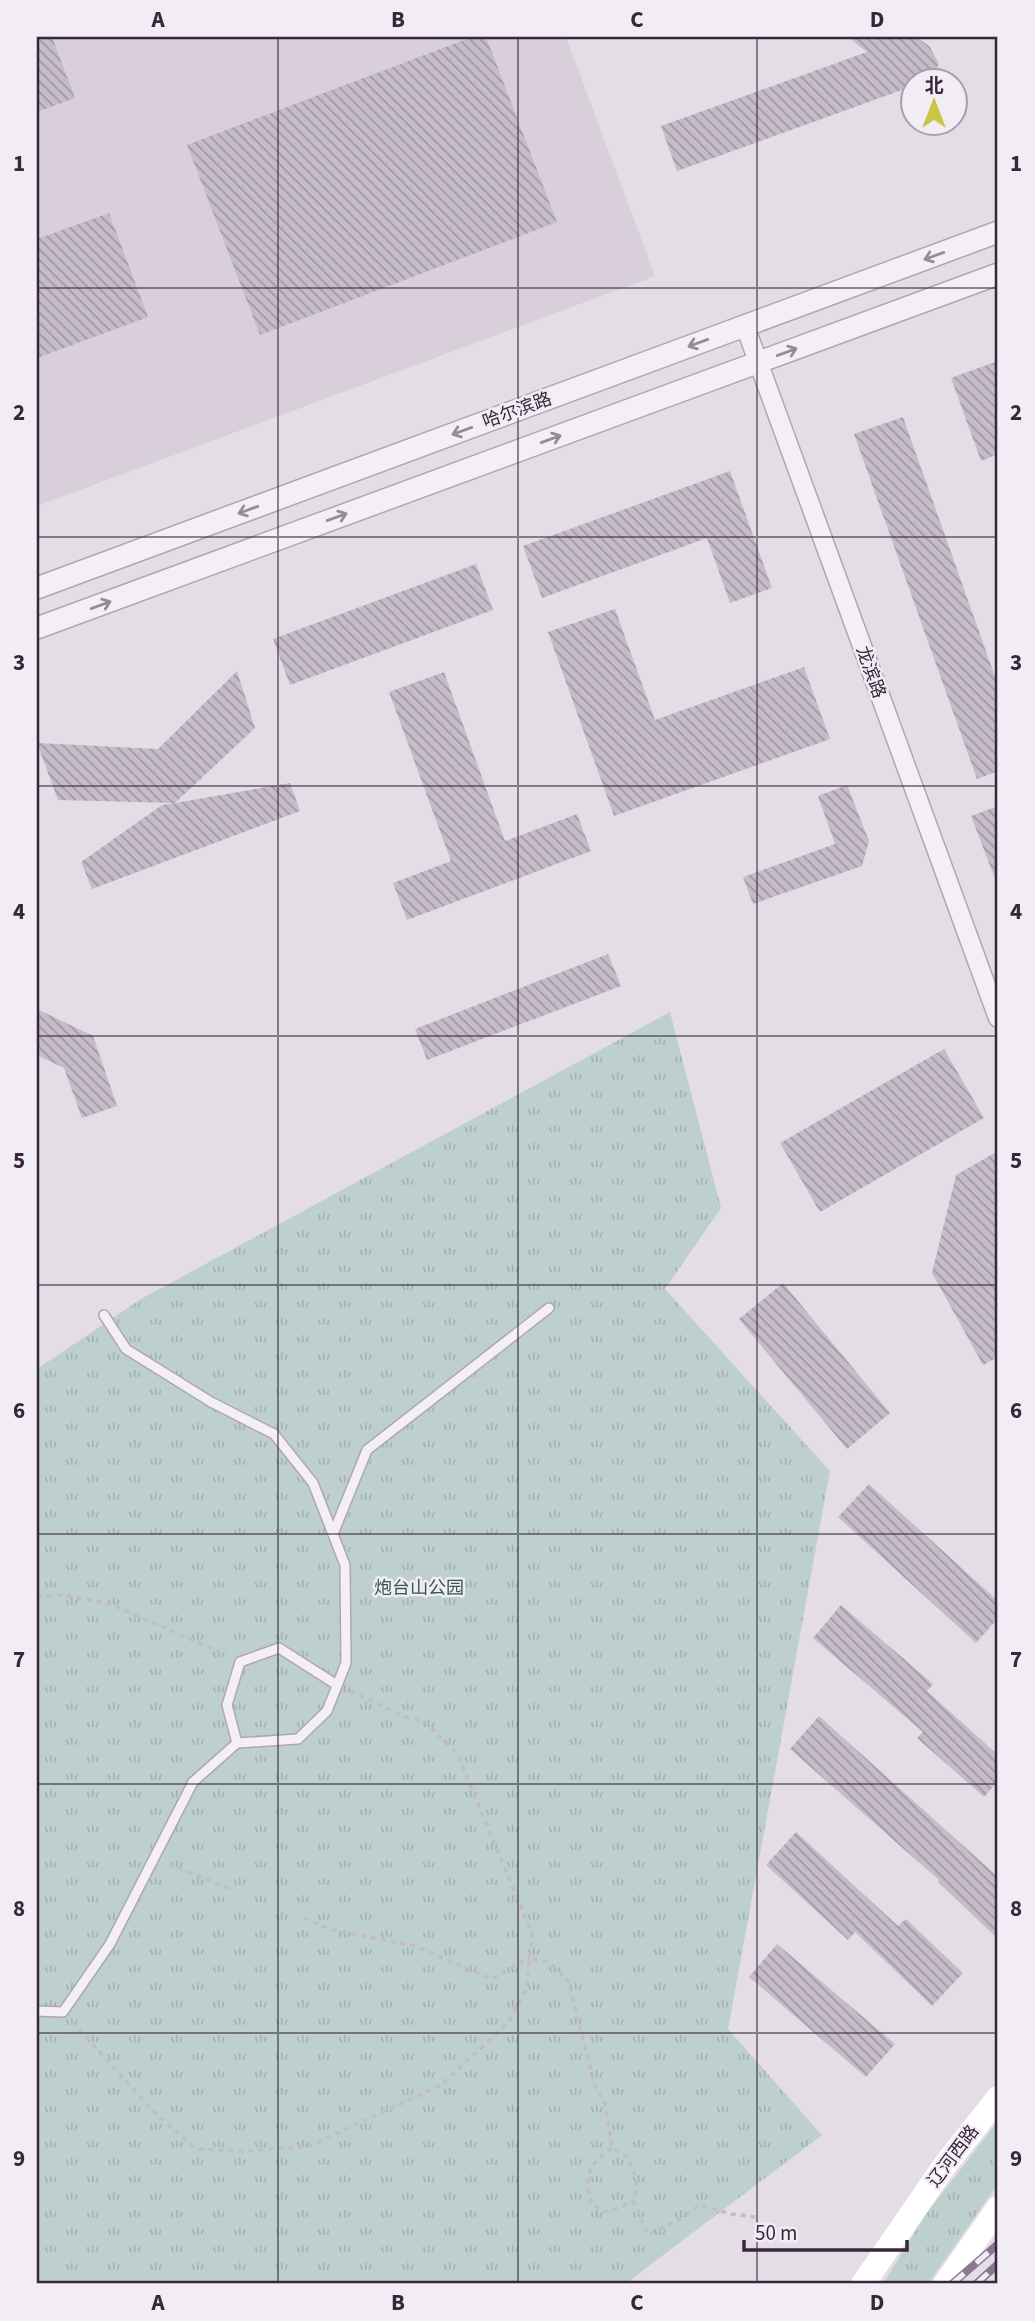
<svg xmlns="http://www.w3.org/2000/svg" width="1035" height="2321" viewBox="0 0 1035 2321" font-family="'Source Sans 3','Noto Sans SC',sans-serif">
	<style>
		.built { fill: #d8cfdb }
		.grass { fill: url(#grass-tufts) }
		.building { fill: url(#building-back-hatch) }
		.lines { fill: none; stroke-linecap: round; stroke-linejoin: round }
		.service-casing { stroke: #b0a6b3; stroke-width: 12 }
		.minor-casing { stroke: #b0a6b3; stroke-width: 21 }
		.tertiary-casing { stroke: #b0a6b3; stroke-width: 24 }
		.path { stroke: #c3bbc5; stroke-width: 3.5; stroke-dasharray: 5 5; stroke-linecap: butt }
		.service { stroke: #f4eff5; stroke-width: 9 }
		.minor { stroke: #f4eff5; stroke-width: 18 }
		.tertiary { stroke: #f4eff5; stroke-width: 21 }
		.secondary { stroke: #fff; stroke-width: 24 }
		.rail-casing { stroke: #89778f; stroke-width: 8 }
		.rail { stroke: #f2ecf4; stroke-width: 5; stroke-dasharray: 16; stroke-linecap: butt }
		.oneway { stroke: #968b98 }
		.grid { fill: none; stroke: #38273c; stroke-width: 2; stroke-opacity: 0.55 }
		.labels { text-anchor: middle; stroke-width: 5; stroke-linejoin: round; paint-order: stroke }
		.street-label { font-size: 18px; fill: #38273c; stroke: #f2ecf4 }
		.park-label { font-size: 18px; fill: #355756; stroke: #f2ecf4 }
		.neatline { fill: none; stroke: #38273c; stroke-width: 2.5 }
		.grid-label { font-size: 23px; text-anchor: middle; font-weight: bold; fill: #38273c }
	</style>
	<defs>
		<pattern id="grass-tufts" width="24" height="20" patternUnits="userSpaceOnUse" patternTransform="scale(1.75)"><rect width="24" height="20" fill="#bed0ce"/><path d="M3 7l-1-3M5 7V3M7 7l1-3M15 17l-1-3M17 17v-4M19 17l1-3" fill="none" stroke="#a4b3b2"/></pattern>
		<pattern id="building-back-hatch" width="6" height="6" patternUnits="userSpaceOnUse" patternTransform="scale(1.75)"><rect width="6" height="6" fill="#c5bbc9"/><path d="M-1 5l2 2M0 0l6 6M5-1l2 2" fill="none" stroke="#a198a4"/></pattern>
	</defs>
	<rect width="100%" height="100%" fill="#e4dde6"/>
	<polygon class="built" points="37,37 566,37 655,276 37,506"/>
	<g class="grass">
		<polygon points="670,1012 721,1208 665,1289 830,1471 728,2029 822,2135 625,2284 37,2284 37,1369 141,1299"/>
		<polygon points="998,2121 998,2184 928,2284 883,2284 926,2214"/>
	</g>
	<g class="building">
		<polygon points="37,37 52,37 75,98 37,112"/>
		<polygon points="472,37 486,37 557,222 260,335 187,145"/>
		<polygon points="848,37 917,37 930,47 939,64 929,80 913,80 913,86 677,171 661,126 867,52"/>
		<polygon points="109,213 148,317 37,358 37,239"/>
		<polygon points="998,361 998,454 981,461 951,378"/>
		<polygon points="903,417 998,685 998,771 977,779 854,434"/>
		<polygon points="730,471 772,588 730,603 707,538 542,598 523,546"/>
		<polygon points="476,564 493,610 290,685 273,639"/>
		<polygon points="615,609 655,720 804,667 830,739 614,816 548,632"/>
		<polygon points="237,671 255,728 175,803 290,783 300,811 92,889 81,862 162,805 175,803 58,800 37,743 158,749"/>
		<polygon points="444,672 505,841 577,814 591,851 407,920 393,883 451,861 389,692"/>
		<polygon points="847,785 869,841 862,866 753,904 743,877 835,844 818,796"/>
		<polygon points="998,806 998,884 997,884 971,816"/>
		<polygon points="608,954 621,986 427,1060 415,1029"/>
		<polygon points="37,1009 93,1036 117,1106 82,1118 64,1068 37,1055"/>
		<polygon points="944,1049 984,1118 820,1212 780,1143"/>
		<polygon points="998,1151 998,1357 983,1365 932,1273 956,1175"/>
		<polygon points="783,1283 890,1413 847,1449 739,1319"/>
		<polygon points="869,1484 998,1601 998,1618 976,1643 838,1517"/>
		<polygon points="841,1605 933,1684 927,1691 998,1755 998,1781 984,1797 917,1738 923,1732 813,1638"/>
		<polygon points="819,1716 998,1877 998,1939 938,1882 939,1880 790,1749"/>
		<polygon points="796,1832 898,1926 906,1919 963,1973 932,2006 855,1932 848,1940 766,1865"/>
		<polygon points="777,1944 895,2044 866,2077 749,1977"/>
	</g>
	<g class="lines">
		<g class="service-casing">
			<g id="service">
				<polyline points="333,1534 367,1450 549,1308"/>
				<polyline points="237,1743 227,1705 240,1662 279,1648 337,1685"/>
				<polyline points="37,2011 63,2012 110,1944 193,1782 237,1743 298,1739 327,1711 346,1663 345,1565 313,1483 274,1434 211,1402 126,1349 104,1315"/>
			</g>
		</g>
		<g class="minor-casing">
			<polyline id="minor" points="745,326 998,1018"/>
		</g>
		<g class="tertiary-casing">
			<g id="tertiary">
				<polyline points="37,588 998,232"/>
				<polyline points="37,628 998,274"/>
			</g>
		</g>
		<g class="path">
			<polyline points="37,1517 37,1523"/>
			<polyline points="37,1596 62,1595 111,1604 226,1655"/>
			<polyline points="350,1691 408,1718 425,1722 457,1753 532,1934 529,1958 549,1962 568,1980 595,2086 605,2105 612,2148 627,2157 637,2180 634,2202 648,2235 679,2220 700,2205 731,2214 755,2217"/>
			<polyline points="169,1864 233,1890"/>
			<polyline points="304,1918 332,1930 415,1946 492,1979 529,1958"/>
			<polyline points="72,2022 155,2113 196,2149 243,2151 307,2147 441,2085 508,2023 527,1987 529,1958"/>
			<path d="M 612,2148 C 587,2165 585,2175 591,2204 L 606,2212 L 634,2202"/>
		</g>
		<use href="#service" class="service"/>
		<use href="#minor" class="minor"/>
		<use href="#tertiary" class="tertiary"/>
		<g class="secondary">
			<polyline points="863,2284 945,2165 998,2098"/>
			<polyline points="945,2284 998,2208"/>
		</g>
		<g class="rail-casing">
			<g id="rail">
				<polyline points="952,2284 998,2244"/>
				<polyline points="976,2284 998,2264"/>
			</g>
		</g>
		<use href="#rail" class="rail"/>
	</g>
	<defs><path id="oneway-shaft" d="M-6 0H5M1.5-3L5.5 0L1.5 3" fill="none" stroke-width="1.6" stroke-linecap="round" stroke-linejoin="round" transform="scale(1.75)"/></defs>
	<g class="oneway">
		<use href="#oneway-shaft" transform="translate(934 256) rotate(160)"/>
		<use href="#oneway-shaft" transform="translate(698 343) rotate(160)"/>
		<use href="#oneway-shaft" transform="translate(787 352) rotate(-20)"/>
		<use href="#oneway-shaft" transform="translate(462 431) rotate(160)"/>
		<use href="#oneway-shaft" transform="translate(551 439) rotate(-20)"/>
		<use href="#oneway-shaft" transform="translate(248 510) rotate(160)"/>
		<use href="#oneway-shaft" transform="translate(337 517) rotate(-20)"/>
		<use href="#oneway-shaft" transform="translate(101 605) rotate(-20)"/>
	</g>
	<path class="grid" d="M 278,37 L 278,2284M 518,37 L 518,2284M 757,37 L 757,2284M 37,288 L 998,288M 37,537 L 998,537M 37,786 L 998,786M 37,1036 L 998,1036M 37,1285 L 998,1285M 37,1534 L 998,1534M 37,1784 L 998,1784M 37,2033 L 998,2033"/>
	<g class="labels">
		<g class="street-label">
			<text transform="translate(517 410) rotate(-20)" y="6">哈尔滨路</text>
			<text transform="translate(871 672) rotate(70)" y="6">龙滨路</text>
			<text transform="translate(953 2156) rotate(-53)" y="6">辽河西路</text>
		</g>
		<g class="park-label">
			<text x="419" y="1594">炮台山公园</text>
		</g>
	</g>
	<rect width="1035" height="2321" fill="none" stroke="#f2ecf4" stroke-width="77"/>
	<g transform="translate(934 102)"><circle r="33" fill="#f2ecf4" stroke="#a89daa" stroke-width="2"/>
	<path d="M0-5L12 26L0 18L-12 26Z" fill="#c8c745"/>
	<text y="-10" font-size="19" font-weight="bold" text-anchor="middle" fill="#38273c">北</text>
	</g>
	<path d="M744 2240v10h163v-10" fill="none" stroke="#38273c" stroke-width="3.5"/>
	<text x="755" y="2240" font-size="21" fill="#38273c" stroke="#f2ecf4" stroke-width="5" paint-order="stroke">50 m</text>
	<rect x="38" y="38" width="958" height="2244" class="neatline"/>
	<g class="grid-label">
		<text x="158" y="27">A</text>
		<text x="398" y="27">B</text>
		<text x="637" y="27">C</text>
		<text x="877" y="27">D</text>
		<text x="19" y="171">1</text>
		<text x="1016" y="171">1</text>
		<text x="19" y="420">2</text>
		<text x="1016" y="420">2</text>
		<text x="19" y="670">3</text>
		<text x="1016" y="670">3</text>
		<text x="19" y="919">4</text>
		<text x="1016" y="919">4</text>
		<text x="19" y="1168">5</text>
		<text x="1016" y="1168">5</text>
		<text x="19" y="1418">6</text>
		<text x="1016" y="1418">6</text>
		<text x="19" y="1667">7</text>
		<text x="1016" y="1667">7</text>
		<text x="19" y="1916">8</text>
		<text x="1016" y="1916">8</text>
		<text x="19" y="2166">9</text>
		<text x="1016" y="2166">9</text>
		<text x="158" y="2310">A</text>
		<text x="398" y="2310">B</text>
		<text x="637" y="2310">C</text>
		<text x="877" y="2310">D</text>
	</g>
</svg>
